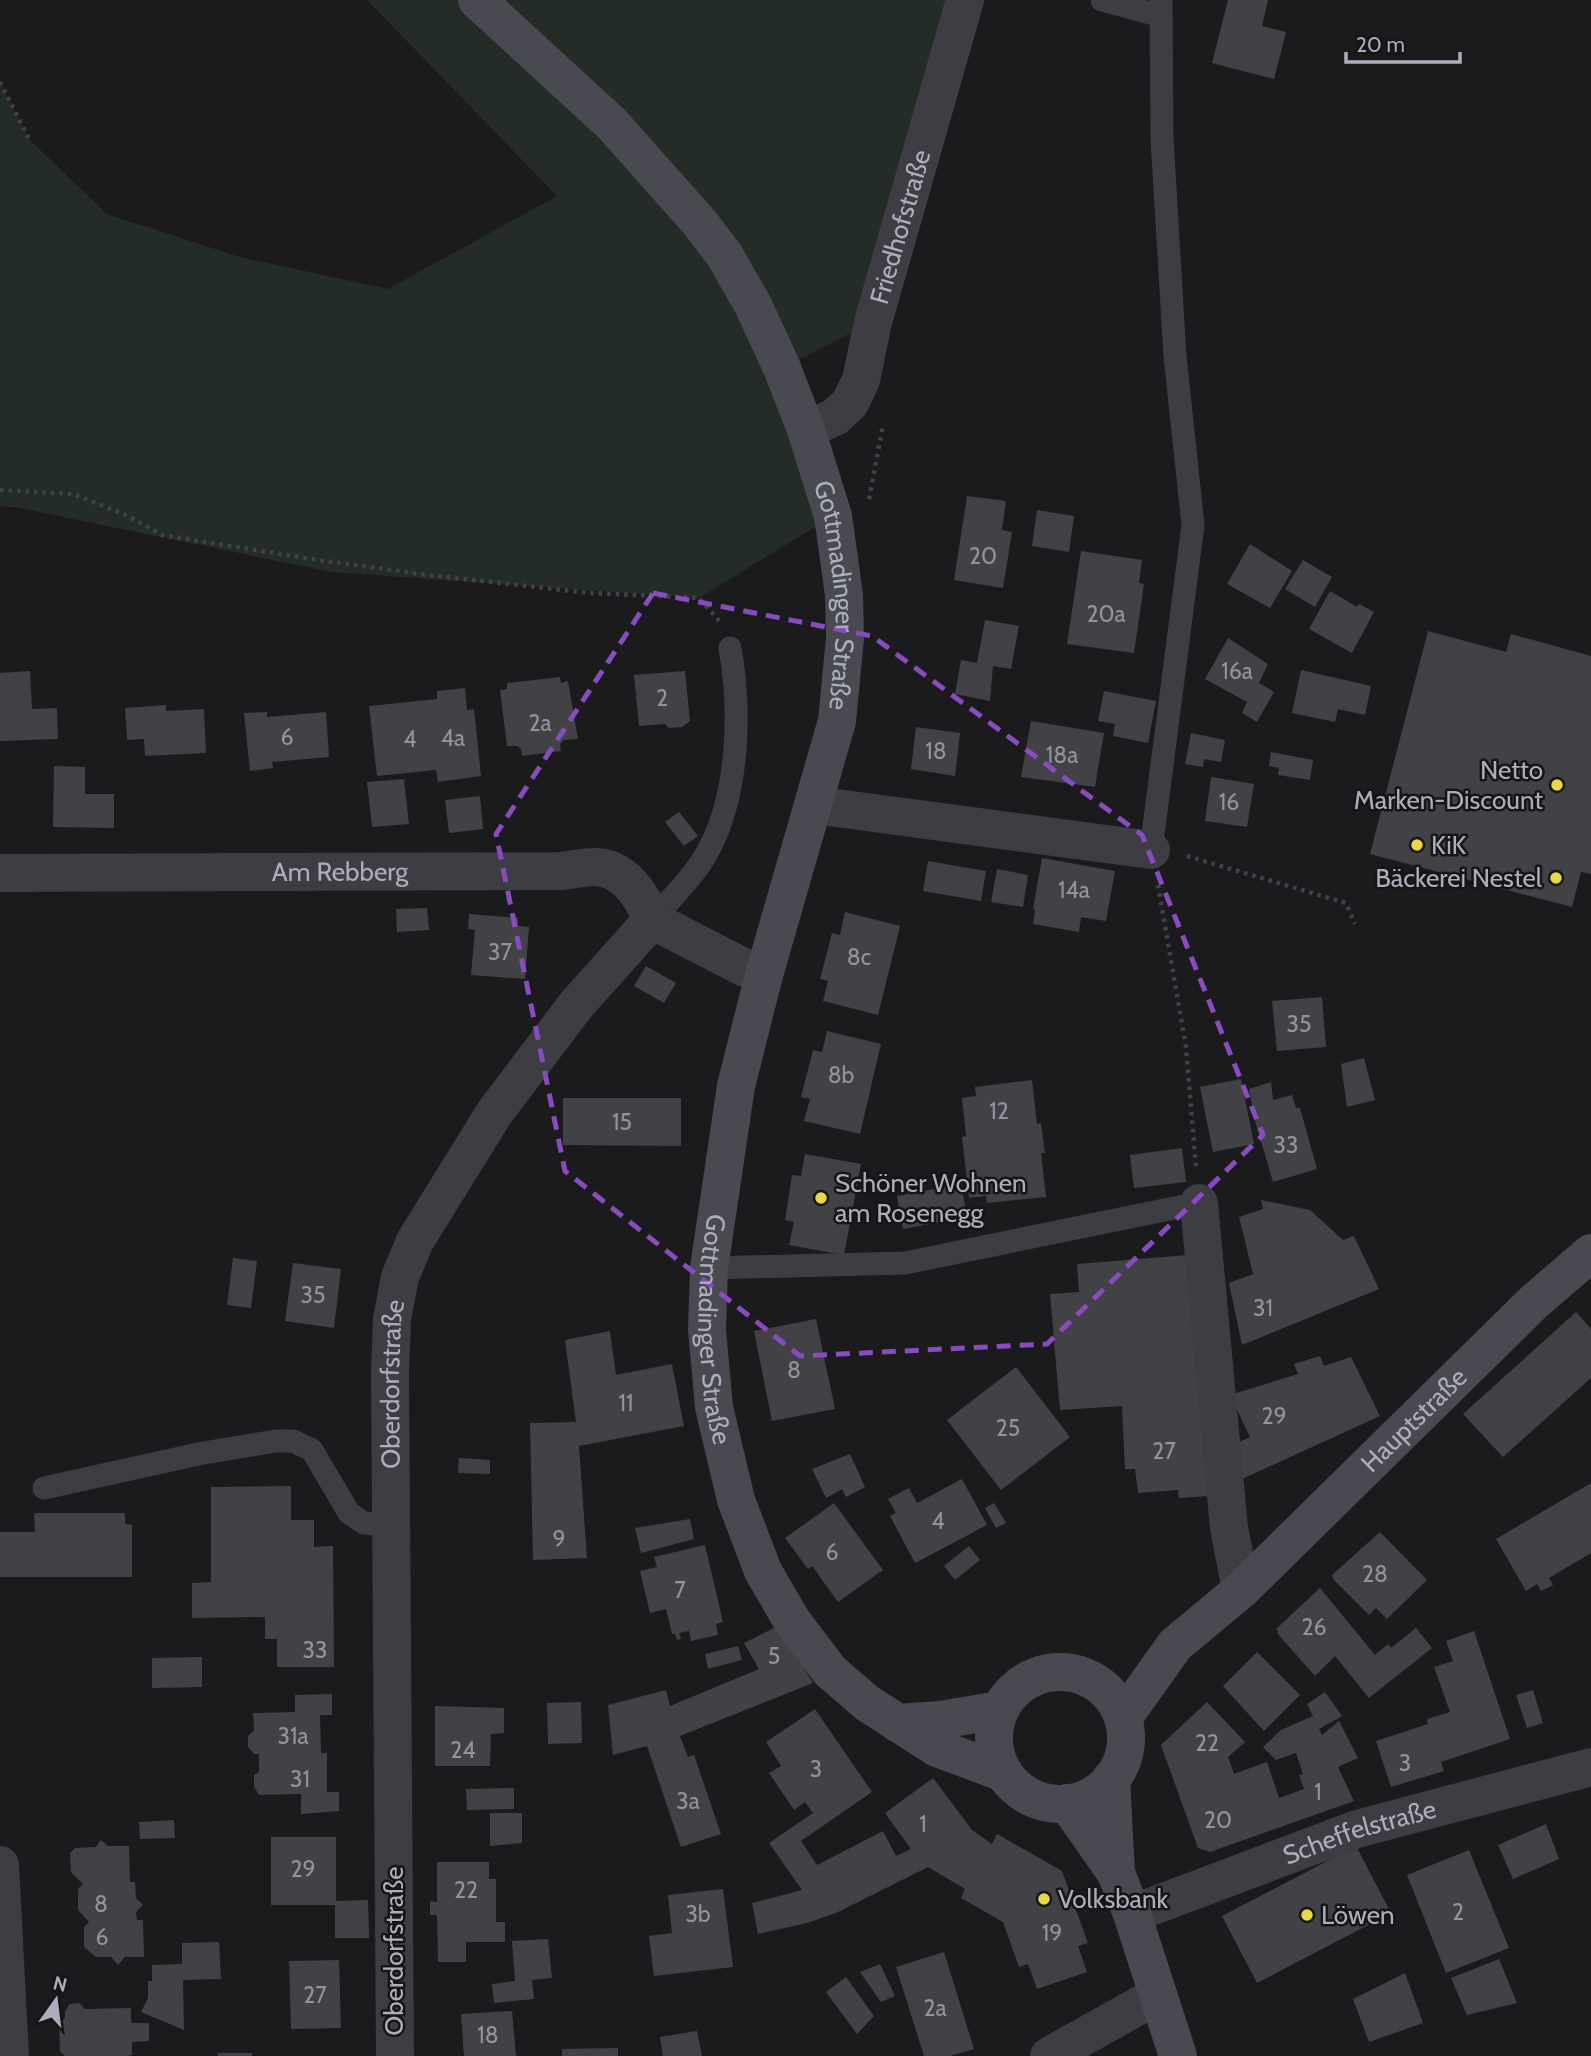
<svg xmlns="http://www.w3.org/2000/svg" width="1591" height="2056" viewBox="0 0 1591 2056" font-family="Cabin,sans-serif">
	<style>
		.green { fill: #242c27 }
		.building { fill: #424246 }
		.lines { fill: none; stroke-linecap: round; stroke-linejoin: round }
		.path { stroke: #414248; stroke-width: 4.5; stroke-dasharray: 3.5 5; stroke-linecap: butt }
		.service { stroke: #3e3d43; stroke-width: 23 }
		.minor { stroke: #3e3d43; stroke-width: 38 }
		.secondary { stroke: #494951; stroke-width: 38 }
		.marked { fill: none; stroke: #884cbe; stroke-width: 5; stroke-dasharray: 14 9; stroke-linejoin: round }
		.poi-dot { fill: #ebd743; stroke: #161517; stroke-width: 2.5 }
		.labels { text-anchor: middle; stroke-width: 5; stroke-linejoin: round; paint-order: stroke }
		.number-label { font-size: 23px; fill: #92939e }
		.street-label { font-size: 26px; fill: #adaebb; stroke: #161517 }
		.poi-label { font-size: 26px; fill: #adaebb; stroke: #161517; text-anchor: start }
	</style>
	<rect width="100%" height="100%" fill="#1b1a1c"/>
	<polygon class="green" points="367,0 965,0 873,322 782,368 833,516 699,598 331,572 19,508 0,506 0,82 29,139 107,214 240,257 388,289 557,196"/>
	<g class="building">
		<polygon points="1228,0 1268,0 1262,26 1286,32 1274,79 1212,63"/>
		<polygon points="967,496 1006,501 1002,530 1012,532 1003,588 954,580"/>
		<polygon points="1037,510 1074,516 1069,552 1032,546"/>
		<polygon points="1250,544 1292,571 1270,608 1227,584"/>
		<polygon points="1081,551 1142,560 1139,583 1144,584 1134,653 1067,644"/>
		<polygon points="1303,560 1332,577 1315,607 1285,589"/>
		<polygon points="1330,591 1357,607 1359,604 1374,612 1352,653 1309,629"/>
		<polygon points="985,620 1019,626 1011,669 993,666 990,701 955,694 961,660 977,663"/>
		<polygon points="1428,631 1506,652 1511,634 1591,656 1591,874 1581,872 1572,907 1370,854"/>
		<polygon points="1228,638 1268,664 1259,683 1274,692 1257,722 1242,713 1247,702 1205,679"/>
		<polygon points="1301,670 1371,686 1365,715 1338,709 1335,722 1292,713"/>
		<polygon points="30,671 32,709 57,708 58,739 0,741 0,673"/>
		<polygon points="685,671 690,721 682,727 669,728 665,724 639,726 634,675"/>
		<polygon points="560,677 561,683 568,681 578,739 564,740 560,744 561,751 522,756 521,749 517,746 507,746 500,690 507,689 507,683"/>
		<polygon points="465,688 467,710 474,709 481,776 438,782 436,770 377,776 369,706 437,699 437,691"/>
		<polygon points="1104,691 1156,701 1148,743 1113,736 1115,724 1098,721"/>
		<polygon points="166,705 166,711 204,709 206,753 145,756 144,739 127,740 125,708"/>
		<polygon points="267,712 267,717 326,712 329,757 272,762 273,768 250,771 244,713"/>
		<polygon points="1031,721 1104,733 1095,787 1021,777"/>
		<polygon points="916,727 960,733 955,776 911,769"/>
		<polygon points="1191,733 1225,740 1221,762 1204,759 1203,767 1185,764"/>
		<polygon points="1271,752 1313,760 1310,780 1278,775 1279,768 1269,766"/>
		<polygon points="54,766 85,767 85,794 114,794 114,828 53,827"/>
		<polygon points="1211,777 1254,784 1247,827 1205,821"/>
		<polygon points="404,779 409,824 372,827 367,782"/>
		<polygon points="480,796 483,829 449,833 445,800"/>
		<polygon points="679,812 698,836 684,846 665,822"/>
		<polygon points="1042,858 1115,871 1106,921 1081,917 1079,932 1033,924 1035,910 1033,909"/>
		<polygon points="928,861 986,871 981,901 923,891"/>
		<polygon points="997,869 1028,875 1023,907 991,902"/>
		<polygon points="427,908 429,930 397,932 396,909"/>
		<polygon points="845,912 900,926 878,1015 823,1001 828,981 820,979 832,933 840,935"/>
		<polygon points="469,914 518,918 518,926 529,927 525,979 471,975 475,930 468,929"/>
		<polygon points="646,966 676,983 664,1003 634,986"/>
		<polygon points="1322,997 1326,1047 1277,1051 1272,1001"/>
		<polygon points="827,1031 881,1044 860,1134 804,1121 810,1099 801,1097 813,1050 822,1052"/>
		<polygon points="1364,1058 1375,1100 1347,1107 1341,1064"/>
		<polygon points="1241,1079 1254,1144 1213,1152 1200,1087"/>
		<polygon points="1032,1080 1037,1124 1041,1123 1045,1153 1041,1153 1046,1197 987,1203 986,1196 969,1198 962,1137 966,1136 962,1098 976,1096 975,1087"/>
		<polygon points="1271,1082 1273,1100 1292,1095 1296,1108 1300,1108 1317,1169 1273,1182 1255,1121 1249,1089"/>
		<polygon points="563,1098 681,1098 681,1146 563,1145"/>
		<polygon points="1182,1148 1186,1182 1134,1188 1130,1155"/>
		<polygon points="805,1154 861,1164 844,1255 789,1245 794,1222 785,1220 792,1175 801,1176"/>
		<polygon points="961,1184 967,1217 903,1229 897,1196"/>
		<polygon points="1261,1200 1310,1210 1343,1240 1354,1236 1379,1289 1242,1345 1229,1283 1253,1274 1239,1217 1263,1209"/>
		<polygon points="1188,1255 1208,1496 1179,1498 1178,1490 1138,1493 1135,1469 1125,1469 1122,1406 1060,1410 1050,1294 1079,1292 1077,1264"/>
		<polygon points="233,1258 257,1261 251,1308 227,1305"/>
		<polygon points="293,1263 341,1269 334,1328 285,1321"/>
		<polygon points="1576,1312 1591,1329 1591,1378 1503,1457 1463,1414"/>
		<polygon points="816,1319 835,1409 772,1421 754,1331"/>
		<polygon points="610,1331 616,1375 672,1364 684,1426 579,1446 587,1558 533,1560 530,1423 576,1422 565,1340"/>
		<polygon points="1320,1356 1324,1366 1351,1357 1380,1416 1240,1480 1237,1443 1250,1437 1230,1395 1298,1374 1294,1364"/>
		<polygon points="1016,1367 1070,1437 1001,1490 947,1420"/>
		<polygon points="850,1454 865,1487 846,1497 842,1489 826,1498 812,1469"/>
		<polygon points="459,1458 490,1460 490,1474 458,1473"/>
		<polygon points="962,1479 987,1525 915,1563 890,1516 896,1513 888,1499 909,1488 917,1503"/>
		<polygon points="1591,1483 1591,1553 1549,1578 1553,1585 1541,1591 1537,1584 1526,1591 1496,1539"/>
		<polygon points="291,1486 291,1520 314,1520 314,1547 333,1546 334,1667 277,1667 277,1639 265,1639 265,1617 192,1618 192,1583 211,1582 211,1487"/>
		<polygon points="834,1503 883,1570 838,1602 812,1566 808,1569 785,1538"/>
		<polygon points="994,1503 1006,1523 996,1528 985,1508"/>
		<polygon points="34,1513 125,1513 125,1524 132,1525 132,1577 0,1577 0,1532 35,1532"/>
		<polygon points="690,1519 694,1539 641,1553 635,1528"/>
		<polygon points="1380,1532 1427,1580 1387,1619 1376,1608 1369,1615 1333,1579 1332,1575"/>
		<polygon points="705,1545 723,1622 716,1624 718,1635 691,1641 689,1631 679,1633 681,1639 677,1640 675,1634 672,1634 666,1609 650,1613 640,1571 657,1567 654,1557"/>
		<polygon points="969,1546 980,1560 955,1580 944,1566"/>
		<polygon points="1320,1588 1375,1655 1388,1644 1391,1648 1416,1628 1432,1648 1369,1698 1335,1656 1315,1676 1277,1633 1279,1632 1276,1629"/>
		<polygon points="778,1626 813,1683 680,1736 688,1757 694,1755 721,1834 681,1847 647,1746 613,1755 608,1705 666,1690 670,1706 759,1669 744,1643"/>
		<polygon points="1474,1631 1510,1739 1441,1762 1444,1771 1391,1787 1376,1741 1428,1724 1427,1719 1450,1712 1434,1667 1453,1661 1446,1641"/>
		<polygon points="738,1646 742,1660 708,1669 705,1654"/>
		<polygon points="1257,1652 1300,1695 1264,1731 1223,1686"/>
		<polygon points="202,1657 202,1687 152,1688 152,1658"/>
		<polygon points="1533,1690 1543,1723 1527,1728 1516,1695"/>
		<polygon points="1325,1692 1342,1716 1319,1729 1322,1735 1339,1721 1358,1758 1338,1767 1354,1801 1210,1852 1198,1848 1161,1745 1207,1702 1245,1742 1228,1757 1234,1774 1267,1762 1279,1798 1304,1789 1299,1775 1303,1774 1296,1753 1276,1760 1263,1747 1281,1730 1313,1716 1307,1704"/>
		<polygon points="332,1694 332,1715 320,1715 321,1753 327,1753 327,1792 339,1792 339,1811 301,1814 301,1794 259,1795 254,1787 254,1775 259,1772 259,1754 254,1754 248,1747 248,1736 254,1730 253,1713 295,1712 295,1695"/>
		<polygon points="581,1702 582,1743 548,1744 547,1703"/>
		<polygon points="435,1706 504,1708 504,1733 491,1734 490,1766 435,1766"/>
		<polygon points="815,1709 872,1792 801,1841 817,1865 883,1831 896,1856 911,1849 885,1813 933,1778 972,1830 992,1844 997,1834 1062,1871 1088,1943 1078,1946 1087,1972 1037,1989 1028,1964 1019,1967 1003,1922 961,1898 965,1889 928,1867 836,1913 807,1923 758,1934 752,1903 802,1890 769,1843 813,1813 805,1802 794,1810 769,1773 781,1766 766,1742"/>
		<polygon points="514,1788 514,1809 467,1810 466,1789"/>
		<polygon points="490,1813 522,1813 522,1843 490,1846"/>
		<polygon points="174,1820 175,1838 140,1839 139,1822"/>
		<polygon points="1546,1824 1559,1859 1513,1879 1498,1845"/>
		<polygon points="271,1837 336,1837 336,1901 368,1900 369,1938 335,1938 335,1905 271,1905"/>
		<polygon points="101,1840 108,1846 129,1846 130,1882 135,1882 136,1898 143,1905 136,1912 137,1920 143,1920 144,1957 125,1957 118,1965 111,1957 96,1957 84,1947 84,1927 89,1922 78,1910 78,1889 83,1884 71,1872 70,1853 75,1848 96,1847"/>
		<polygon points="1356,1846 1391,1913 1257,1983 1222,1916"/>
		<polygon points="1469,1850 1509,1948 1446,1973 1407,1875"/>
		<polygon points="437,1862 489,1862 489,1879 496,1879 496,1922 505,1922 505,1942 466,1942 466,1962 438,1962 437,1915 430,1915 430,1901 437,1902"/>
		<polygon points="723,1889 733,1967 654,1976 649,1936 672,1933 668,1895"/>
		<polygon points="548,1939 552,1978 532,1980 534,1999 494,2003 492,1984 515,1981 512,1941"/>
		<polygon points="219,1942 221,1979 183,1980 184,2030 141,2012 148,1998 148,1981 152,1981 152,1965 182,1964 182,1943"/>
		<polygon points="944,1952 974,2049 950,2056 924,2056 896,1967"/>
		<polygon points="1499,1959 1517,2003 1467,2015 1451,1978"/>
		<polygon points="339,1960 341,2028 291,2029 289,1961"/>
		<polygon points="880,1964 895,1996 881,2002 860,1972"/>
		<polygon points="1405,1973 1423,2023 1369,2042 1353,1999"/>
		<polygon points="846,1977 874,2016 857,2034 826,1992"/>
		<polygon points="79,2003 85,2009 131,2008 131,2023 149,2023 149,2041 132,2042 132,2055 128,2056 65,2056 60,2051 59,2024 65,2018 65,2011 70,2004"/>
		<polygon points="512,2011 516,2056 464,2056 461,2014"/>
		<polygon points="697,2031 702,2056 663,2056 660,2037"/>
		<polygon points="618,2048 618,2056 562,2056 562,2049"/>
		<rect x="218" y="2053" width="34" height="3"/>
	</g>
	<g class="lines">
		<g class="path">
			<polyline points="0,82 29,139"/>
			<polyline points="0,490 73,494 128,516 162,535 318,560 428,575 590,593 699,598 720,622"/>
			<polyline points="869,499 883,425"/>
			<polyline points="1187,856 1346,903 1355,924"/>
			<polyline points="1158,885 1186,1047 1196,1167"/>
		</g>
		<g class="service">
			<polyline points="1102,0 1161,16"/>
			<polyline points="1151,850 1193,525 1175,356 1162,139 1161,0"/>
			<path d="M 652,920 C 671,898 696,875 709,849 C 739,793 741,709 730,648"/>
			<polyline points="709,1268 905,1263 1199,1203"/>
			<polyline points="44,1488 203,1453 276,1441 293,1441 312,1450 349,1513 364,1523 391,1525"/>
		</g>
		<g class="minor">
			<path id="s1" d="M 806,430 L 835,417 L 850,403 L 861,380 L 873,322 L 965,0"/>
			<polyline points="814,805 1151,850"/>
			<path id="s2" d="M 0,873 L 561,871 C 572,870 584,867 594,867 C 625,867 642,896 652,920"/>
			<polyline points="652,920 745,968 764,975"/>
			<polyline points="1199,1203 1229,1528 1241,1590"/>
			<polyline points="0,1865 10,2056"/>
			<path id="s3" d="M 1132,1914 L 1357,1829 L 1591,1767"/>
			<path id="s4" d="M 395,2056 L 390,1373 L 392,1319 L 400,1277 L 415,1241 L 495,1112 L 576,1005 L 652,920"/>
			<polyline points="1049,2056 1158,1995"/>
		</g>
		<g class="secondary">
			<path id="s5" d="M 477,0 L 612,124 L 700,223 L 725,256 L 753,305 L 782,368 L 806,430 L 833,516 L 844,595 L 845,638 L 837,721 L 764,975 L 736,1086 L 709,1268 L 707,1330 L 714,1407 L 736,1500 L 763,1571 L 792,1621 L 830,1671 L 867,1703 L 937,1748 L 1004,1773"/>
			<circle cx="1060" cy="1738" r="66"/>
			<path id="s6" d="M 1123,1718 L 1175,1645 L 1241,1590 L 1535,1301 L 1591,1253"/>
			<polyline points="897,1723 940,1720 1000,1710"/>
			<polyline points="1111,1779 1116,1873"/>
			<polyline points="1067,1803 1116,1873 1132,1914 1178,2056"/>
		</g>
	</g>
	<path class="marked" d="M 653,593 L 872,636 L 1142,835 L 1263,1135 L 1047,1344 L 800,1356 L 565,1171 L 496,834 Z"/>
	<g class="poi-dot">
		<circle cx="1557" cy="785" r="7"/>
		<circle cx="1417" cy="845" r="7"/>
		<circle cx="1556" cy="878" r="7"/>
		<circle cx="821" cy="1198" r="7"/>
		<circle cx="1044" cy="1899" r="7"/>
		<circle cx="1307" cy="1915" r="7"/>
	</g>
	<g class="labels">
		<g class="number-label">
			<text x="983" y="564">20</text>
			<text x="1106" y="622">20a</text>
			<text x="1237" y="679">16a</text>
			<text x="662" y="706">2</text>
			<text x="540" y="731">2a</text>
			<text x="287" y="745">6</text>
			<text x="453" y="746">4a</text>
			<text x="410" y="747">4</text>
			<text x="936" y="759">18</text>
			<text x="1062" y="763">18a</text>
			<text x="1229" y="810">16</text>
			<text x="1074" y="898">14a</text>
			<text x="500" y="960">37</text>
			<text x="859" y="965">8c</text>
			<text x="1299" y="1032">35</text>
			<text x="841" y="1083">8b</text>
			<text x="999" y="1119">12</text>
			<text x="622" y="1130">15</text>
			<text x="1286" y="1153">33</text>
			<text x="313" y="1303">35</text>
			<text x="1263" y="1316">31</text>
			<text x="794" y="1378">8</text>
			<text x="626" y="1411">11</text>
			<text x="1274" y="1424">29</text>
			<text x="1008" y="1436">25</text>
			<text x="1164" y="1459">27</text>
			<text x="938" y="1529">4</text>
			<text x="559" y="1547">9</text>
			<text x="832" y="1560">6</text>
			<text x="1375" y="1582">28</text>
			<text x="680" y="1598">7</text>
			<text x="1314" y="1635">26</text>
			<text x="315" y="1658">33</text>
			<text x="774" y="1664">5</text>
			<text x="293" y="1744">31a</text>
			<text x="1207" y="1751">22</text>
			<text x="463" y="1758">24</text>
			<text x="1405" y="1771">3</text>
			<text x="816" y="1777">3</text>
			<text x="300" y="1787">31</text>
			<text x="1318" y="1800">1</text>
			<text x="688" y="1809">3a</text>
			<text x="1218" y="1828">20</text>
			<text x="923" y="1832">1</text>
			<text x="303" y="1877">29</text>
			<text x="466" y="1898">22</text>
			<text x="101" y="1912">8</text>
			<text x="1458" y="1920">2</text>
			<text x="698" y="1922">3b</text>
			<text x="1052" y="1941">19</text>
			<text x="102" y="1945">6</text>
			<text x="315" y="2003">27</text>
			<text x="935" y="2016">2a</text>
			<text x="488" y="2043">18</text>
		</g>
		<g class="street-label">
			<text dy="9" stroke="none"><textPath href="#s1" startOffset="236">Friedhofstraße</textPath></text>
			<text dy="9" stroke="none"><textPath href="#s5" startOffset="719">Gottmadinger Straße</textPath></text>
			<text dy="9" stroke="none"><textPath href="#s2" startOffset="340">Am Rebberg</textPath></text>
			<text dy="9" stroke="none"><textPath href="#s5" startOffset="1470">Gottmadinger Straße</textPath></text>
			<text dy="9" stroke="none"><textPath href="#s4" startOffset="672">Oberdorfstraße</textPath></text>
			<text dy="9" stroke="none"><textPath href="#s6" startOffset="418">Hauptstraße</textPath></text>
			<text dy="9" stroke="none"><textPath href="#s3" startOffset="242">Scheffelstraße</textPath></text>
			<text transform="translate(394 1951) rotate(-90)" y="9">Oberdorfstraße</text>
		</g>
		<g class="poi-label">
			<text x="1543" y="779" text-anchor="end">Netto<tspan x="1543" dy="30">Marken-Discount</tspan></text>
			<text x="1431" y="854">KiK</text>
			<text x="1542" y="887" text-anchor="end">Bäckerei Nestel</text>
			<text x="835" y="1192">Schöner Wohnen<tspan x="835" dy="30">am Rosenegg</tspan></text>
			<text x="1058" y="1908">Volksbank</text>
			<text x="1321" y="1924">Löwen</text>
		</g>
	</g>
	<g transform="translate(56 2000) rotate(14)" stroke="#161517" stroke-width="5" paint-order="stroke">
	<path d="M0-5L12 26L0 18L-12 26Z" fill="#adaebb"/>
	<text y="-10" font-size="19" font-weight="bold" text-anchor="middle" fill="#adaebb">N</text>
	</g>
	<path d="M1346 52v10h114v-10" fill="none" stroke="#adaebb" stroke-width="3.5"/>
	<text x="1356" y="52" font-size="21" fill="#adaebb" stroke="#161517" stroke-width="5" paint-order="stroke">20 m</text>
</svg>
